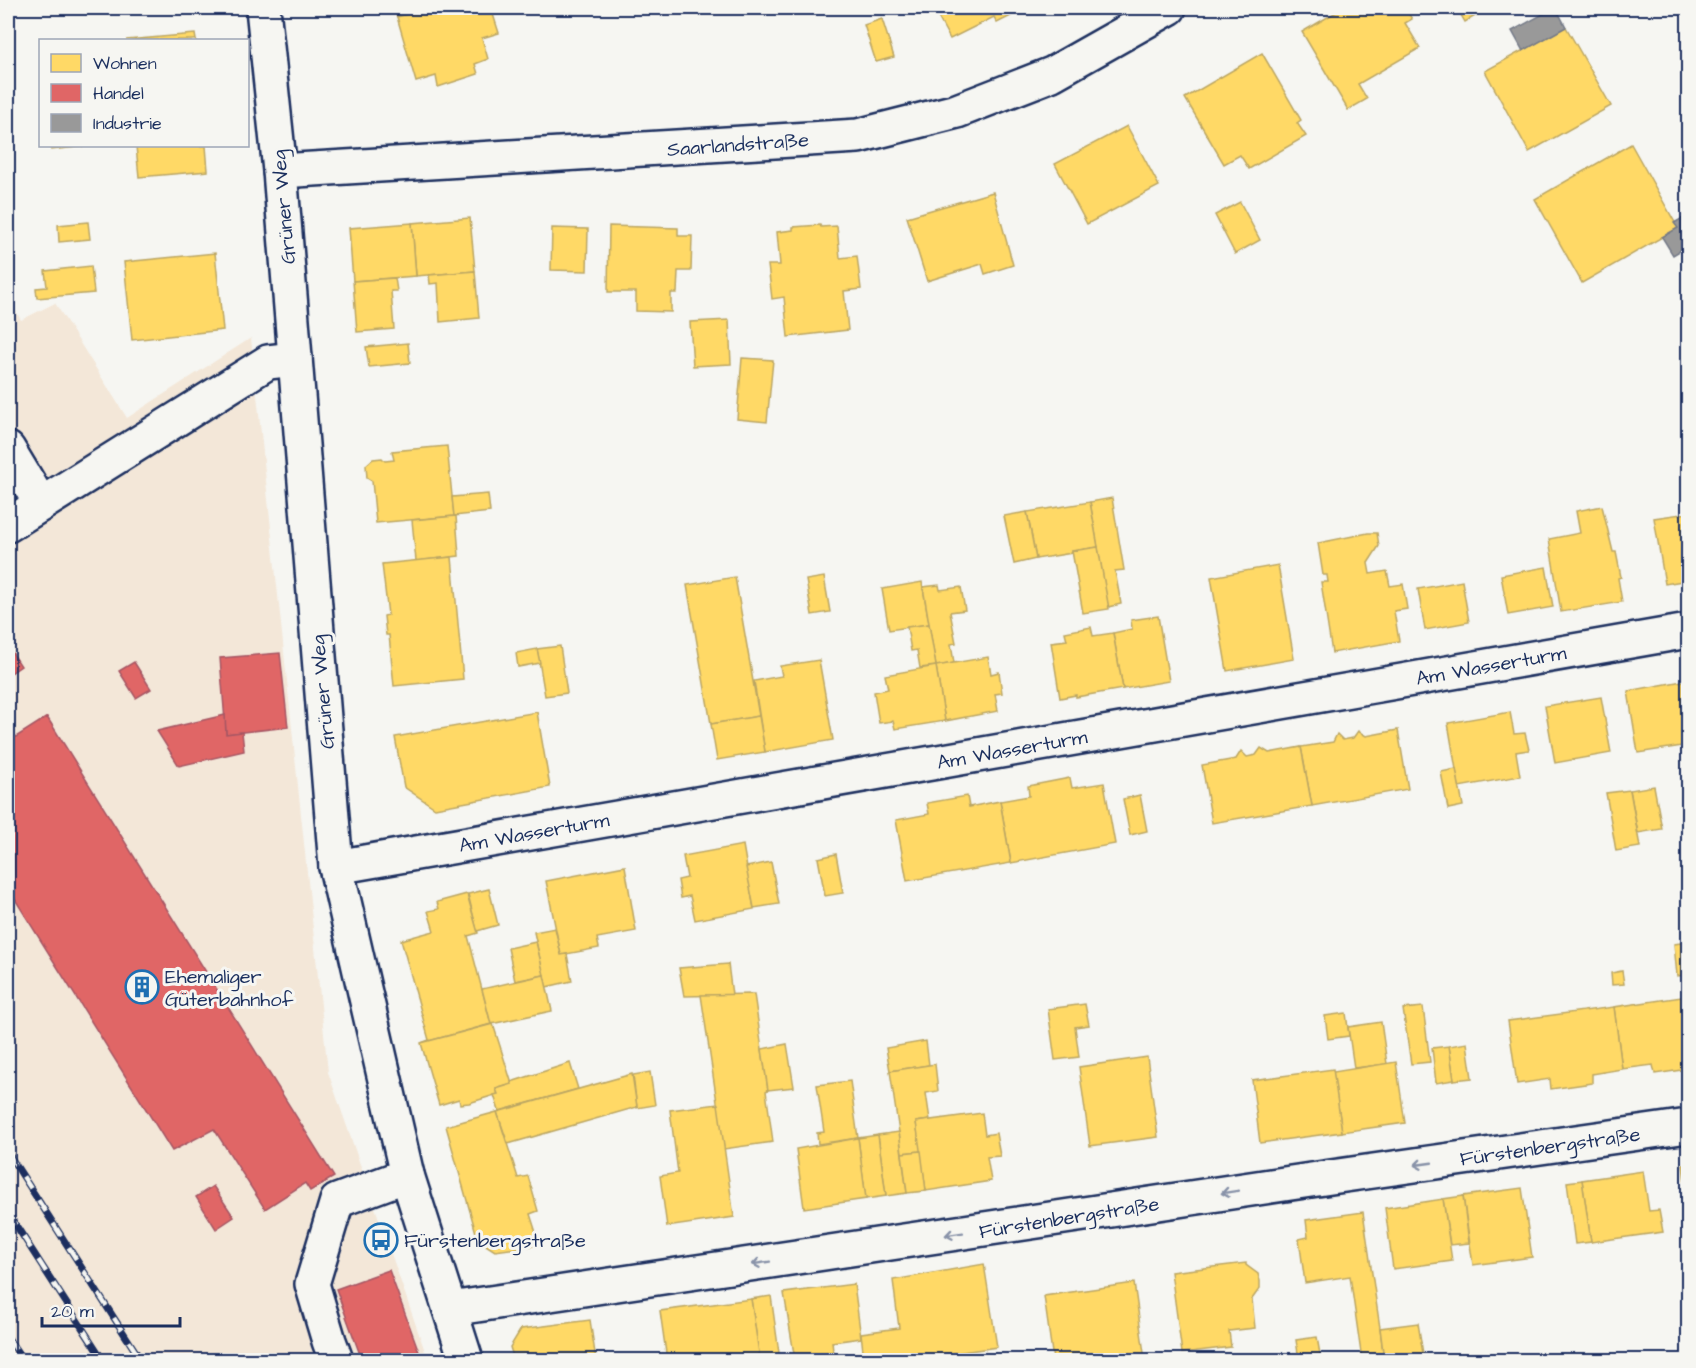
<svg xmlns="http://www.w3.org/2000/svg" width="1696" height="1368" viewBox="0 0 1696 1368" font-family="'Architects Daughter',sans-serif">
	<style>
		.built { fill: #f3e7d8 }
		.homes { fill: #ffd966; stroke: #bba664; stroke-width: 1.5 }
		.shops { fill: #e06666; stroke: #a55664; stroke-width: 1.5 }
		.industry { fill: #999; stroke: #737987; stroke-width: 1.5 }
		.lines { fill: none; stroke-linecap: round; stroke-linejoin: round }
		.minor-casing { stroke: #1b2f5e; stroke-width: 38 }
		.minor { stroke: #f6f6f2; stroke-width: 33 }
		.rail-casing { stroke: #1b2f5e; stroke-width: 7 }
		.rail { stroke: #f6f6f2; stroke-width: 4.5; stroke-dasharray: 14; stroke-linecap: butt }
		.oneway { stroke: #8892a8 }
		.labels { text-anchor: middle; stroke-width: 6; stroke-linejoin: round; paint-order: stroke }
		.street-label { font-size: 20px; fill: #1b2f5e; stroke: #f6f6f2 }
		.poi-label { font-size: 20px; fill: #1b2f5e; stroke: #f6f6f2; text-anchor: start }
	</style>
	<rect width="100%" height="100%" fill="#f6f6f2"/>
	<filter id="ink" filterUnits="userSpaceOnUse"><feTurbulence type="fractalNoise" baseFrequency=".0167" numOctaves="2"/><feDisplacementMap in="SourceGraphic" scale="12" xChannelSelector="R" yChannelSelector="G"/><feConvolveMatrix kernelMatrix="1 2 1 2 8 2 1 2 1" color-interpolation-filters="sRGB"/></filter>
	<g filter="url(#ink)">
		<polygon class="built" points="8,298 21,320 55,303 127,418 251,338 328,1072 428,1360 8,1360"/>
		<g class="homes">
			<polygon points="394,8 429,8 397,17"/>
			<polygon points="429,8 491,8 499,33 482,38 488,59 475,64 478,74 438,87 436,76 416,82 397,17"/>
			<polygon points="933,8 1014,8 1017,13 997,23 994,17 950,39"/>
			<polygon points="1343,8 1405,8 1412,19 1405,23 1420,48 1358,84 1367,99 1348,110 1302,32"/>
			<polygon points="1457,8 1489,8 1465,22"/>
			<polygon points="882,19 894,57 876,62 864,25"/>
			<polygon points="1566,27 1611,106 1529,152 1485,71"/>
			<polygon points="195,34 196,40 126,40"/>
			<polygon points="1262,53 1301,120 1297,123 1306,136 1249,169 1240,155 1224,164 1185,98"/>
			<polygon points="1127,126 1159,186 1087,224 1055,164"/>
			<polygon points="1631,144 1678,228 1582,283 1535,199"/>
			<polygon points="51,146 87,146 51,150"/>
			<polygon points="136,146 206,146 208,171 139,177"/>
			<polygon points="993,192 1013,265 985,274 982,264 927,281 907,217"/>
			<polygon points="1240,202 1260,240 1235,254 1215,215"/>
			<polygon points="470,218 475,271 416,276 412,223"/>
			<polygon points="88,222 90,239 59,242 58,225"/>
			<polygon points="412,223 416,276 353,281 349,228"/>
			<polygon points="820,225 821,227 837,226 840,258 857,256 861,289 844,291 848,330 788,337 784,297 772,299 768,265 780,265 777,232 793,230 793,227"/>
			<polygon points="609,226 678,228 678,236 692,236 691,271 678,271 677,293 671,293 671,312 636,311 636,292 608,292"/>
			<polygon points="552,228 588,229 587,271 551,270"/>
			<polygon points="215,253 223,330 132,340 124,262"/>
			<polygon points="91,266 94,293 37,298 36,288 47,287 45,271"/>
			<polygon points="475,271 479,318 440,322 438,283 430,284 429,275"/>
			<polygon points="395,278 397,291 391,291 394,329 357,332 353,281"/>
			<polygon points="729,320 731,364 693,366 690,322"/>
			<polygon points="408,343 410,363 369,367 366,347"/>
			<polygon points="742,358 773,360 767,422 737,419"/>
			<polygon points="447,446 454,516 376,523 372,481 367,478 366,465 373,459 382,458 385,461 394,460 392,451"/>
			<polygon points="488,494 490,512 454,516 452,497"/>
			<polygon points="1112,498 1124,570 1115,571 1121,604 1108,607 1090,502"/>
			<polygon points="1090,502 1098,547 1072,551 1072,553 1036,559 1027,512"/>
			<polygon points="1602,506 1613,552 1616,552 1621,577 1618,578 1622,602 1561,612 1549,539 1580,533 1576,511"/>
			<polygon points="1027,512 1036,559 1014,564 1004,516"/>
			<polygon points="1688,513 1688,580 1665,584 1654,518"/>
			<polygon points="456,516 459,556 416,561 412,520"/>
			<polygon points="1368,533 1377,533 1379,546 1368,563 1370,574 1387,571 1390,586 1403,584 1407,609 1394,611 1399,641 1332,653 1321,582 1328,582 1327,575 1323,575 1318,543"/>
			<polygon points="1098,547 1109,609 1083,613 1072,551"/>
			<polygon points="452,557 463,679 394,686 389,635 386,635 384,616 388,615 382,564"/>
			<polygon points="1278,565 1294,659 1227,671 1211,577"/>
			<polygon points="1546,567 1553,607 1508,615 1501,575"/>
			<polygon points="735,577 759,716 711,724 687,585"/>
			<polygon points="824,577 830,612 812,615 806,580"/>
			<polygon points="1462,581 1469,622 1425,630 1418,589"/>
			<polygon points="922,582 929,624 889,630 882,589"/>
			<polygon points="939,585 940,590 961,587 965,610 950,612 956,643 951,644 954,663 936,666 923,587"/>
			<polygon points="1158,616 1169,681 1123,689 1113,633 1132,629 1131,620"/>
			<polygon points="929,624 936,666 920,668 917,650 911,651 907,627"/>
			<polygon points="1091,627 1093,636 1113,633 1123,689 1076,697 1076,695 1060,698 1051,642 1067,640 1065,632"/>
			<polygon points="560,646 567,693 545,696 537,649"/>
			<polygon points="537,649 540,663 518,667 516,653"/>
			<polygon points="988,657 991,674 999,672 1002,693 995,694 998,711 945,721 936,666"/>
			<polygon points="819,660 833,740 765,752 754,681 782,676 780,666"/>
			<polygon points="936,666 945,721 895,729 893,721 879,723 874,692 888,689 885,675"/>
			<polygon points="1688,680 1688,745 1638,753 1628,691"/>
			<polygon points="1601,697 1611,753 1555,763 1545,706"/>
			<polygon points="537,712 550,787 435,808 404,787 395,737"/>
			<polygon points="1510,712 1514,734 1525,733 1529,750 1516,752 1520,776 1459,787 1448,723"/>
			<polygon points="759,716 765,752 717,760 711,724"/>
			<polygon points="1398,730 1408,789 1312,806 1301,747 1333,742 1337,734 1343,740 1353,738 1358,731 1366,736"/>
			<polygon points="1301,747 1312,806 1212,823 1202,765 1236,759 1241,751 1247,757 1256,755 1261,748 1269,753"/>
			<polygon points="1456,769 1463,806 1448,809 1441,772"/>
			<polygon points="1070,778 1072,788 1104,783 1115,844 1011,863 1000,801 1029,796 1028,786"/>
			<polygon points="1654,786 1662,829 1638,833 1630,790"/>
			<polygon points="1630,790 1640,847 1616,851 1606,793"/>
			<polygon points="1140,795 1147,831 1130,835 1123,799"/>
			<polygon points="967,796 969,807 1000,801 1011,863 907,881 896,820 929,814 927,803"/>
			<polygon points="743,845 754,909 695,920 690,896 681,898 678,880 687,878 683,856"/>
			<polygon points="836,854 843,893 825,896 818,858"/>
			<polygon points="771,862 779,904 754,908 746,867"/>
			<polygon points="625,866 636,931 597,938 599,948 561,955 546,881"/>
			<polygon points="489,889 498,925 477,931 468,894"/>
			<polygon points="467,894 478,933 468,936 491,1024 421,1043 429,1040 401,940 434,931 428,911 439,909 437,902"/>
			<polygon points="555,928 561,955 567,954 572,981 546,987 534,932"/>
			<polygon points="536,942 544,975 515,981 508,948"/>
			<polygon points="1688,942 1688,975 1677,976 1674,944"/>
			<polygon points="728,964 732,995 684,996 679,968"/>
			<polygon points="1622,971 1624,984 1612,985 1611,973"/>
			<polygon points="544,975 552,1011 491,1024 482,989"/>
			<polygon points="754,994 768,1090 766,1091 773,1142 724,1149 701,995"/>
			<polygon points="1688,996 1688,1069 1655,1074 1653,1065 1622,1069 1614,1007"/>
			<polygon points="1085,1004 1089,1025 1075,1027 1079,1057 1055,1060 1048,1009"/>
			<polygon points="1423,1007 1430,1062 1411,1064 1403,1009"/>
			<polygon points="1614,1007 1622,1069 1592,1074 1592,1083 1551,1089 1550,1079 1517,1084 1508,1021"/>
			<polygon points="1346,1013 1349,1036 1328,1039 1325,1016"/>
			<polygon points="1381,1022 1387,1064 1354,1068 1348,1027"/>
			<polygon points="493,1024 512,1084 496,1089 498,1094 469,1103 460,1104 459,1099 439,1105 421,1043"/>
			<polygon points="926,1041 929,1065 890,1071 886,1048"/>
			<polygon points="1467,1043 1472,1078 1454,1080 1449,1046"/>
			<polygon points="787,1044 794,1087 768,1090 762,1049"/>
			<polygon points="1449,1046 1454,1080 1436,1083 1432,1048"/>
			<polygon points="1147,1057 1158,1137 1090,1146 1079,1067"/>
			<polygon points="1396,1062 1405,1123 1342,1132 1333,1072"/>
			<polygon points="570,1063 578,1089 499,1111 494,1095 498,1094 496,1089 512,1084 511,1082"/>
			<polygon points="935,1064 938,1091 926,1093 930,1120 916,1122 921,1151 902,1153 890,1071"/>
			<polygon points="1333,1069 1342,1132 1260,1143 1252,1080"/>
			<polygon points="650,1072 655,1105 637,1108 633,1075"/>
			<polygon points="632,1074 637,1107 508,1144 497,1112"/>
			<polygon points="850,1081 858,1138 818,1144 817,1133 824,1132 817,1085"/>
			<polygon points="718,1104 734,1217 667,1227 660,1176 678,1173 670,1110"/>
			<polygon points="497,1112 518,1178 528,1176 538,1211 530,1214 540,1245 495,1251 478,1240 446,1126"/>
			<polygon points="982,1113 985,1135 996,1133 1000,1156 987,1157 991,1181 926,1191 916,1122"/>
			<polygon points="899,1132 907,1193 886,1196 878,1135"/>
			<polygon points="878,1135 886,1196 866,1199 858,1138"/>
			<polygon points="858,1138 866,1199 804,1208 796,1149"/>
			<polygon points="921,1151 926,1191 907,1193 902,1153"/>
			<polygon points="1688,1164 1688,1205 1683,1165"/>
			<polygon points="1643,1171 1649,1211 1659,1210 1663,1232 1591,1242 1582,1180"/>
			<polygon points="1582,1180 1591,1242 1575,1244 1567,1182"/>
			<polygon points="1522,1188 1532,1257 1473,1265 1463,1196"/>
			<polygon points="1463,1196 1469,1243 1450,1245 1443,1199"/>
			<polygon points="1443,1199 1452,1261 1393,1269 1385,1208"/>
			<polygon points="1363,1212 1380,1328 1384,1360 1362,1360 1350,1276 1305,1283 1299,1239 1308,1237 1306,1220"/>
			<polygon points="1246,1263 1246,1265 1258,1274 1260,1281 1260,1288 1252,1299 1255,1328 1229,1331 1231,1347 1182,1353 1171,1272"/>
			<polygon points="984,1264 997,1347 905,1360 864,1360 861,1333 899,1328 893,1280"/>
			<polygon points="1134,1283 1145,1360 1053,1360 1044,1296"/>
			<polygon points="854,1284 861,1338 832,1342 834,1360 795,1360 784,1293"/>
			<polygon points="771,1296 780,1360 760,1360 751,1299"/>
			<polygon points="751,1299 760,1360 667,1360 660,1311"/>
			<polygon points="590,1320 596,1360 514,1360 510,1347 521,1329"/>
			<polygon points="1418,1323 1424,1360 1384,1360 1380,1328"/>
			<polygon points="1317,1337 1321,1360 1299,1360 1296,1340"/>
		</g>
		<g class="shops">
			<polygon points="8,646 21,666 8,675"/>
			<polygon points="280,653 288,727 226,734 220,658"/>
			<polygon points="134,662 151,689 136,698 119,671"/>
			<polygon points="225,715 226,734 242,732 244,751 179,766 157,731"/>
			<polygon points="47,717 334,1177 310,1191 305,1183 265,1209 214,1129 172,1151 8,888 8,742"/>
			<polygon points="213,1186 234,1217 216,1229 196,1197"/>
			<polygon points="389,1270 422,1360 362,1360 336,1289"/>
		</g>
		<g class="industry">
			<polygon points="1554,8 1556,8 1566,27 1523,51 1512,31"/>
			<polygon points="1688,215 1688,246 1673,255 1662,237 1678,228 1674,223"/>
		</g>
		<g class="lines">
			<g class="minor-casing">
				<g id="minor">
					<polyline points="263,8 280,171 336,867 407,1175 466,1360"/>
					<polyline points="280,171 858,136 957,111 1052,74 1169,8"/>
					<polyline points="8,449 41,504"/>
					<polyline points="8,525 268,362 295,359"/>
					<polyline points="336,867 1688,631"/>
					<polyline points="450,1309 1331,1177 1688,1126"/>
					<polyline points="336,1360 329,1341 312,1284 337,1201 407,1175"/>
				</g>
			</g>
			<use href="#minor" class="minor"/>
			<g class="rail-casing">
				<g id="rail">
					<polyline points="8,1153 141,1360"/>
					<polyline points="8,1213 103,1360"/>
					<polyline points="8,1338 23,1360"/>
				</g>
			</g>
			<use href="#rail" class="rail"/>
		</g>
		<defs><path id="oneway-shaft" d="M-6 0H5M1.5-3L5.5 0L1.5 3" fill="none" stroke-width="1.6" stroke-linecap="round" stroke-linejoin="round" transform="scale(1.5)"/></defs>
		<g class="oneway">
			<use href="#oneway-shaft" transform="translate(1423 1164) rotate(172)"/>
			<use href="#oneway-shaft" transform="translate(1230 1192) rotate(171)"/>
			<use href="#oneway-shaft" transform="translate(954 1234) rotate(171)"/>
			<use href="#oneway-shaft" transform="translate(761 1263) rotate(171)"/>
		</g>
	</g>
	<defs>
		<g id="building-ring" transform="scale(1.725)"><circle r="9.5" fill="#f6f6f2" stroke="#1f6fb2" stroke-width="1.5"/><path d="M-4-6H4V6H1V3H-1V6H-4ZM-2.5-4.3h1.7v1.8h-1.7ZM.8-4.3h1.7v1.8H.8ZM-2.5-1h1.7V.8h-1.7ZM.8-1h1.7V.8H.8Z" fill="#1f6fb2"/></g>
		<g id="bus-ring" transform="scale(1.725)"><circle r="9.5" fill="#f6f6f2" stroke="#1f6fb2" stroke-width="1.5"/><path d="M-5-6H5V4H4V6H2V4H-2V6H-4V4H-5ZM-3.5-4V0h7V-4ZM-3.5 1.2v1.5H-2V1.2ZM2 1.2v1.5H3.5V1.2Z" fill="#1f6fb2"/></g>
	</defs>
	<g fill-rule="evenodd">
		<use href="#building-ring" x="142" y="987"/>
		<use href="#bus-ring" x="381" y="1240"/>
	</g>
	<g class="labels">
		<g class="street-label">
			<text transform="translate(738 144) rotate(-4)" y="7">Saarlandstraße</text>
			<text transform="translate(283 207) rotate(-95)" y="7">Grüner Weg</text>
			<text transform="translate(1491 665) rotate(-10)" y="7">Am Wasserturm</text>
			<text transform="translate(322 692) rotate(-95)" y="7">Grüner Weg</text>
			<text transform="translate(1012 749) rotate(-10)" y="7">Am Wasserturm</text>
			<text transform="translate(534 832) rotate(-10)" y="7">Am Wasserturm</text>
			<text transform="translate(1550 1146) rotate(-8)" y="7">Fürstenbergstraße</text>
			<text transform="translate(1069 1217) rotate(-9)" y="7">Fürstenbergstraße</text>
		</g>
		<g class="poi-label">
			<text x="165" y="983">Ehemaliger<tspan x="165" dy="23">Güterbahnhof</tspan></text>
			<text x="404" y="1247">Fürstenbergstraße</text>
		</g>
	</g>
	<rect width="1696" height="1368" fill="none" stroke="#f6f6f2" stroke-width="30"/>
	<rect x="15" y="15" width="1666" height="1338" fill="none" stroke="#1b2f5e" stroke-width="2" filter="url(#ink)"/>
	<rect x="39" y="39" width="210" height="108" fill="#f6f6f2" stroke="#9ea6b7" stroke-width="1.5"/>
	<rect x="51" y="54" width="30" height="18" fill="#ffd966" stroke="#9ea6b7" stroke-width="1.5"/>
	<text x="93" y="69" font-size="18" fill="#1b2f5e">Wohnen</text>
	<rect x="51" y="84" width="30" height="18" fill="#e06666" stroke="#9ea6b7" stroke-width="1.5"/>
	<text x="93" y="99" font-size="18" fill="#1b2f5e">Handel</text>
	<rect x="51" y="114" width="30" height="18" fill="#999999" stroke="#9ea6b7" stroke-width="1.5"/>
	<text x="93" y="129" font-size="18" fill="#1b2f5e">Industrie</text>
	<path d="M42 1317v9h138v-9" fill="none" stroke="#1b2f5e" stroke-width="3"/>
	<text x="51" y="1317" font-size="18" fill="#1b2f5e" stroke="#f6f6f2" stroke-width="4.5" paint-order="stroke">20 m</text>
</svg>
